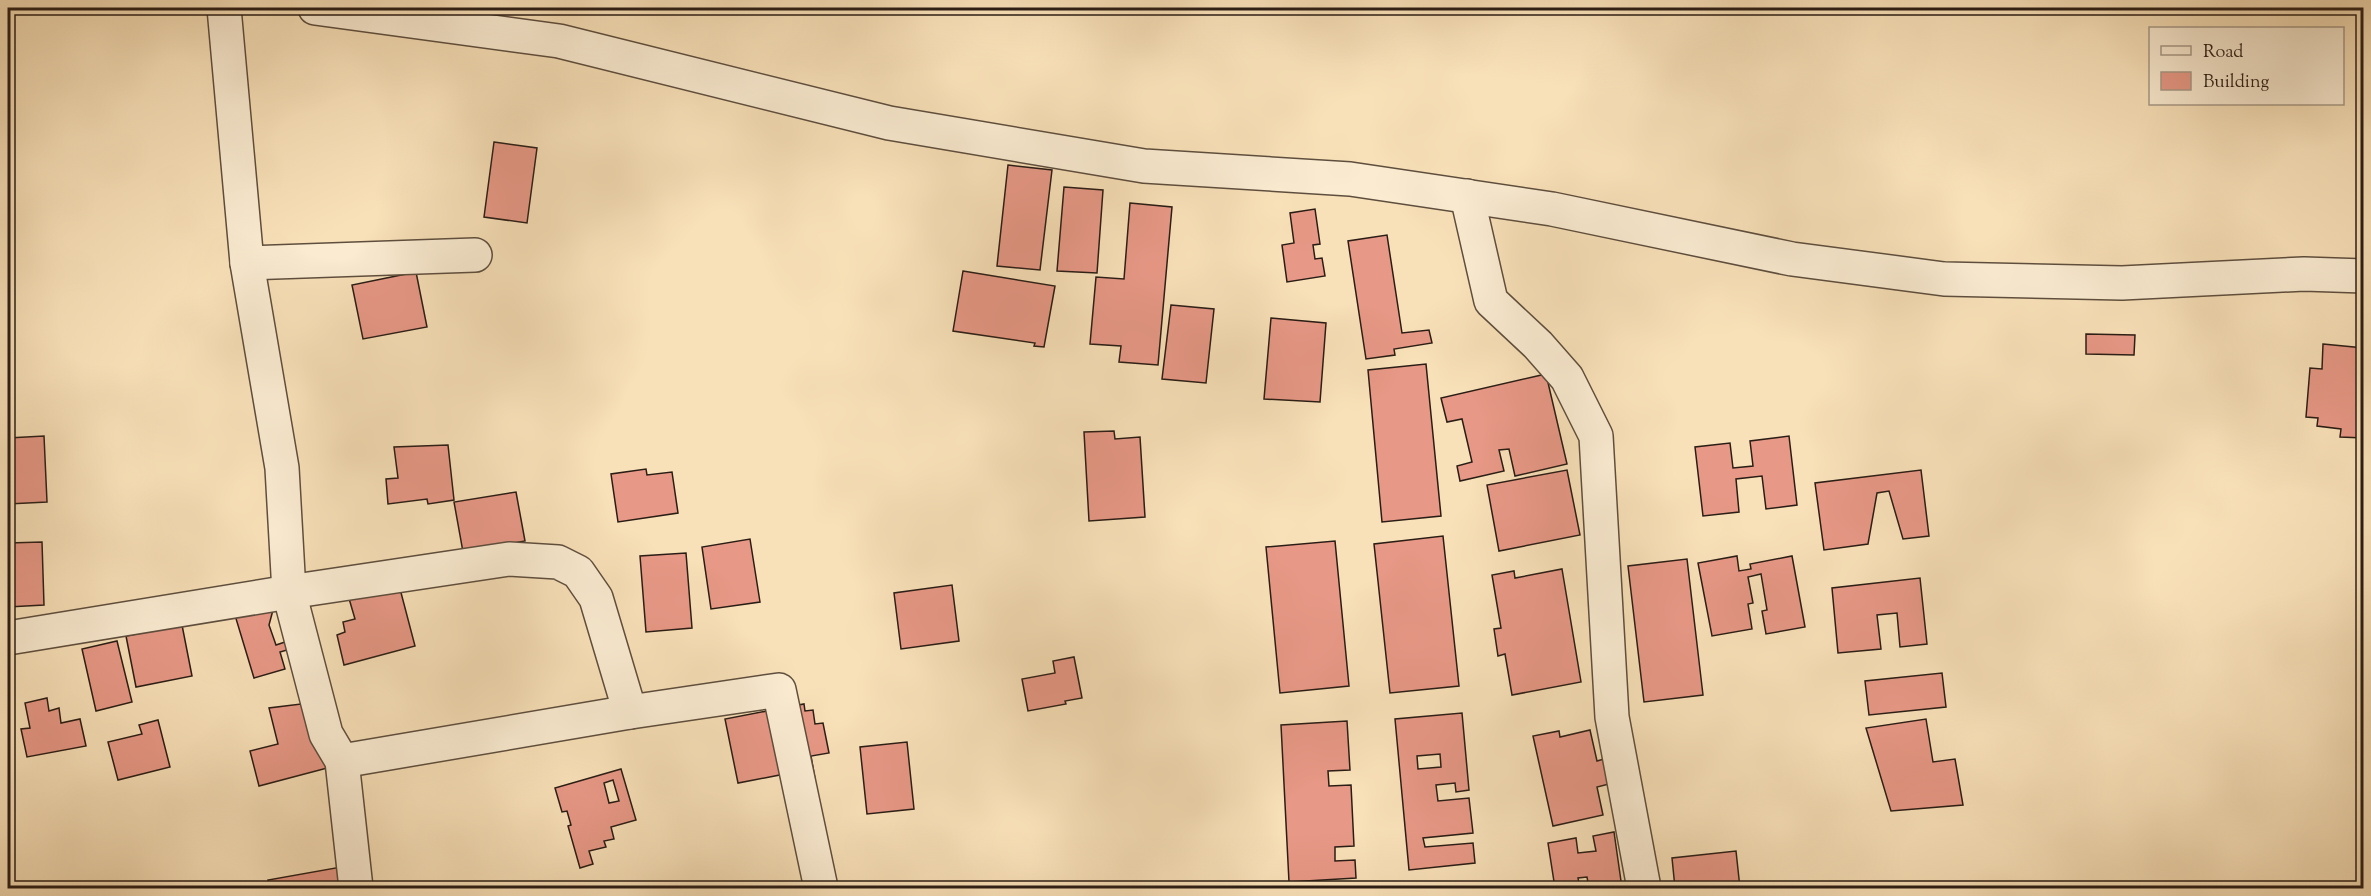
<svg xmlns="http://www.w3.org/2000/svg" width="2371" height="896" viewBox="0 0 2371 896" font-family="'Sorts Mill Goudy',serif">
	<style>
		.building { fill: #e79886; stroke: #2a1d15; stroke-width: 1.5; fill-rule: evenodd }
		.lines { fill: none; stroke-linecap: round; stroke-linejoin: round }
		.minor-casing { stroke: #5e4e3e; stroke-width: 36 }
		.minor { stroke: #faebd1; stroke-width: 33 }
	</style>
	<rect width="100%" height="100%" fill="#f8e0b8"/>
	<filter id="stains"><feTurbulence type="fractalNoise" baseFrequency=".00333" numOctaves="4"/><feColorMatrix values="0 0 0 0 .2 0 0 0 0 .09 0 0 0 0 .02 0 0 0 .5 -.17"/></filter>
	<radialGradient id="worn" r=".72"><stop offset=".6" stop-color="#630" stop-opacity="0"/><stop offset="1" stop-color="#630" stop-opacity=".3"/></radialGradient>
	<g class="building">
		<polygon points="494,142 537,148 527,223 484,217"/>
		<polygon points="1008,165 1052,170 1040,270 997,266"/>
		<polygon points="1064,187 1103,190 1097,273 1057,271"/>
		<polygon points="1130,203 1172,207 1158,365 1119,362 1121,346 1090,344 1096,277 1124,279"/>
		<polygon points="1315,209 1320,244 1313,245 1315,259 1322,258 1325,276 1287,282 1282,245 1294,243 1290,213"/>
		<polygon points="1387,235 1402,333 1429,330 1432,343 1394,349 1395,355 1366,359 1348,241"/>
		<polygon points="963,271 1055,286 1044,347 1034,346 1035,343 953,331"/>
		<polygon points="416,272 427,327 363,339 352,285"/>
		<polygon points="1171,305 1214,309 1206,383 1162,379"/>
		<polygon points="1271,318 1326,323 1320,402 1264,399"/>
		<polygon points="2086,334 2135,335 2134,355 2086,354"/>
		<polygon points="2323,344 2364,348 2364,438 2340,437 2341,429 2317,426 2318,418 2306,417 2310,368 2322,369"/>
		<polygon points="1426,364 1441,516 1382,522 1368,370"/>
		<polygon points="1546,374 1567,464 1515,476 1509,449 1499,450 1504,471 1460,481 1457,466 1472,462 1462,419 1447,422 1441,398"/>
		<polygon points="1114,431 1115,439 1140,437 1145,517 1089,521 1084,432"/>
		<polygon points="44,436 47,502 8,504 8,438"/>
		<polygon points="1789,436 1797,505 1766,509 1762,476 1736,479 1739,512 1703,516 1695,447 1730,443 1733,468 1753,466 1750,441"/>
		<polygon points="448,445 454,500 428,504 427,499 388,504 386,479 398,478 394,447"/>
		<polygon points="646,469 647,475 672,472 678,513 618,522 611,474"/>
		<polygon points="1567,470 1580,535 1499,551 1487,485"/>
		<polygon points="1921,470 1929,536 1903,539 1889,491 1877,493 1868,544 1824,550 1815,483"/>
		<polygon points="516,492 525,541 463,552 454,502"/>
		<polygon points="1443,536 1459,686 1390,693 1374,544"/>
		<polygon points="750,539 760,602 711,609 702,547"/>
		<polygon points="1335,541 1349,686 1280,693 1266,547"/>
		<polygon points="42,542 44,605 8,607 8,543"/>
		<polygon points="686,553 692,628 646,632 640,556"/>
		<polygon points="1737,556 1739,571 1751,569 1750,564 1792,556 1805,627 1766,634 1762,611 1767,610 1761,574 1748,577 1753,603 1748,604 1752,629 1712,636 1698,563"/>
		<polygon points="1687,559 1703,695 1644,702 1628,566"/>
		<polygon points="1562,569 1581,682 1512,695 1505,654 1498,656 1494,629 1501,628 1492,575 1514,571 1515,578"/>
		<polygon points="1920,578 1927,644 1900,647 1897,613 1877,615 1881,649 1838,653 1832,588"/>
		<polygon points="399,585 415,646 344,665 337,635 345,632 343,622 355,619 348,595"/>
		<polygon points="952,585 959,641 901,649 894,593"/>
		<polygon points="273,610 269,625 276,645 291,640 294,648 280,652 285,669 254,678 234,612"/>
		<polygon points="182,625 192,676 136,687 126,636"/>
		<polygon points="117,641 132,702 96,711 82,649"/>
		<polygon points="1074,657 1082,698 1065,701 1066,704 1028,711 1022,679 1055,673 1053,661"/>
		<polygon points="1942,673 1946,707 1869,715 1865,681"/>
		<polygon points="47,698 49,711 59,708 61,723 80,719 86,746 27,757 21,729 30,728 25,703"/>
		<polygon points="301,704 331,767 259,786 250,751 278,744 269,708"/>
		<polygon points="804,704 805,711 813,710 815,724 823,723 829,753 811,756 815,779 787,784 785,774 738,783 725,719"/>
		<path d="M 1462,713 L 1469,790 L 1456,792 L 1455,783 L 1436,785 L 1438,801 L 1469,798 L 1473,833 L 1423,838 L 1425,847 L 1473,843 L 1475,863 L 1409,870 L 1395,719 ZM 1440,754 L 1441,767 L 1418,769 L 1417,756 Z"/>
		<polygon points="1926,719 1933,762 1955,759 1963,805 1891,811 1866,728"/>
		<polygon points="158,720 170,767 118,780 108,742 142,734 139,725"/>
		<polygon points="1347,721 1350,770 1328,771 1329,786 1351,785 1354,846 1335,847 1335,861 1355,860 1356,878 1289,882 1281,725"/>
		<polygon points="1590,730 1597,761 1604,759 1609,784 1597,787 1603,815 1553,826 1533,736 1559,731 1560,737"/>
		<polygon points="907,742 914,809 867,814 860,747"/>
		<path d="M 621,769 L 636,820 L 611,827 L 614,839 L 604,841 L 606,847 L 589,851 L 593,864 L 580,868 L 568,826 L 571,825 L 567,811 L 562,812 L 555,788 ZM 613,780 L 619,801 L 609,803 L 604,783 Z"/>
		<polygon points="1614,832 1622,888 1589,888 1587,877 1578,878 1580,888 1555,888 1548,843 1576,838 1578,853 1596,851 1593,836"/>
		<polygon points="1736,851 1740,888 1675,888 1672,858"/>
		<polygon points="341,867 347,888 270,888 268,880"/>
	</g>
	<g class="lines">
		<g class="minor-casing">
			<g id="minor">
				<polyline points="224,8 247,263 282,468 289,592 326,734 342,761 356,888"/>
				<polyline points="315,8 559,41 889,123 1144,166 1350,179 1552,209 1792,259 1944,279 2122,283 2304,274 2364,276"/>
				<polyline points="1467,196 1491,301 1538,345 1567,378 1596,436 1612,717 1644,888"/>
				<polyline points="247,263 475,255"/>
				<polyline points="8,638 289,592 509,559 558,562 578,572 596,598 630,712"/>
				<polyline points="342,761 630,712 779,690 821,888"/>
			</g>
		</g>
		<use href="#minor" class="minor"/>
	</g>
	<rect width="2371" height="896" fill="none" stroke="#f8e0b8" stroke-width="30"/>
	<rect x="9" y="9" width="2353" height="878" fill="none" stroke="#2a1d15" stroke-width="3"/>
	<rect x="15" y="15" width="2341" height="866" fill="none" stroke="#2a1d15" stroke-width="1.5"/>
	<rect x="2149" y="27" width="195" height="78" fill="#faebd1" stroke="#a79986" stroke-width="1.5"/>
	<rect x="2161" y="46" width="30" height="9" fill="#faebd1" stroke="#a79986" stroke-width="1.5"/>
	<text x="2203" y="57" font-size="18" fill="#2a1d15">Road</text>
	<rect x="2161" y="72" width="30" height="18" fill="#e79886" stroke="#a79986" stroke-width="1.5"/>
	<text x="2203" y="87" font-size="18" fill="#2a1d15">Building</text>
	<rect width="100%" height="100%" filter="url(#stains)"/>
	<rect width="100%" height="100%" fill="url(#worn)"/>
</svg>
